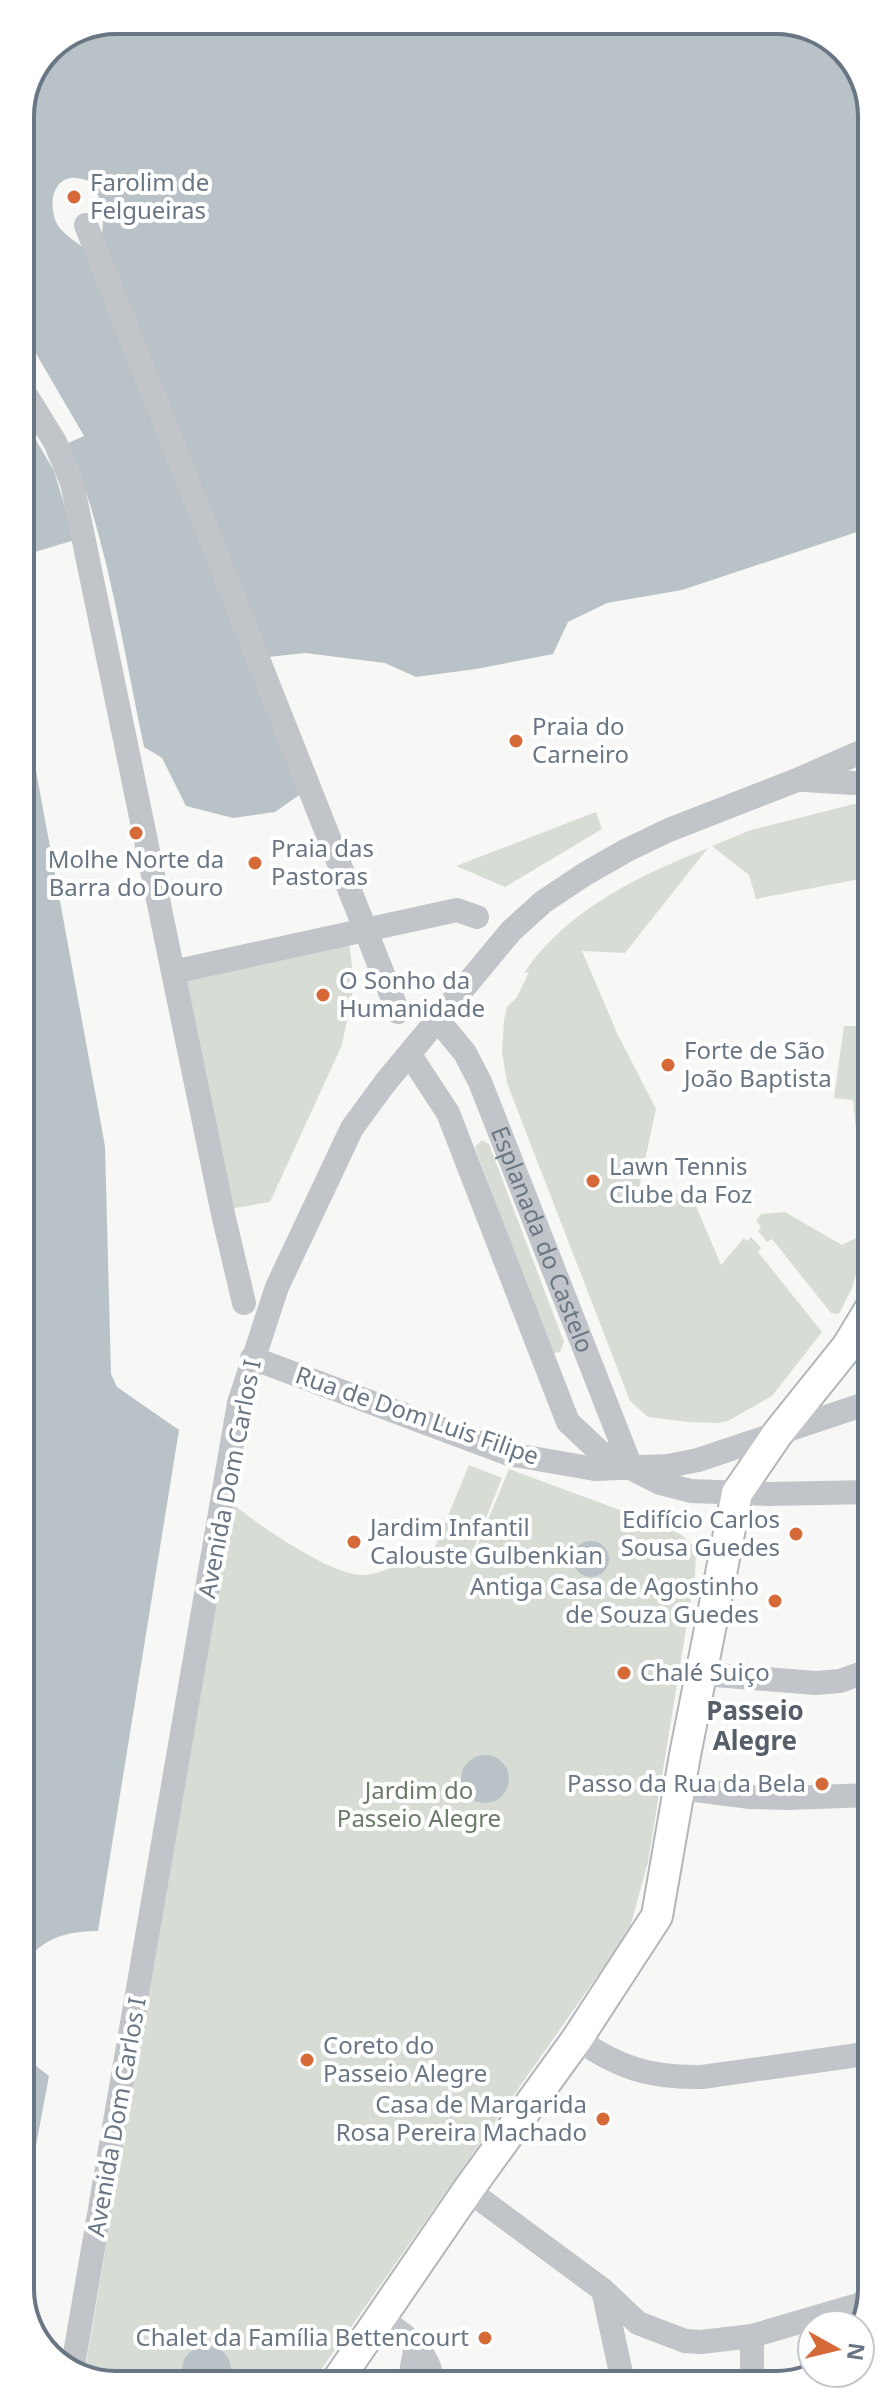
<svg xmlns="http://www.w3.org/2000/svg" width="892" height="2405" viewBox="0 0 892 2405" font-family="'Noto Sans',sans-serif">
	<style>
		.green { fill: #d7dcd5 }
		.water { fill: #b9c2c7 }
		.pier { fill: #f7f8f5 }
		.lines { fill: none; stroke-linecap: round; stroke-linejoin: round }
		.major-casing { stroke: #b2b6bb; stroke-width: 34 }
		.minor { stroke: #c1c4c8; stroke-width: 24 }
		.major { stroke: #fff; stroke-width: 30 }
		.poi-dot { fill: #d56a38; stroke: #fff; stroke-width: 3 }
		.labels { text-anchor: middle; stroke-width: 8; stroke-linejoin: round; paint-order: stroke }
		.poi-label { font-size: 24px; fill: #697684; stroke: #fff; text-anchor: start }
		.street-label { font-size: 24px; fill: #697684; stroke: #fff }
		.park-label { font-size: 24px; fill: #6a7b67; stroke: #fff }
		.neighbourhood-label { font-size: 26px; font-weight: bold; fill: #565f69; stroke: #fff }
		.rim { fill: none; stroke: #697684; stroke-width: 4 }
	</style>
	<rect width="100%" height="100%" fill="#f7f8f5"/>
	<g class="green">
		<polygon points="854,804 870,806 870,877 756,899 749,875 712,846 751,830"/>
		<polygon points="596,812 602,829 505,887 456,866"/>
		<path d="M 708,848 L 625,953 L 582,951 L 617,1033 L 656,1109 L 638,1193 L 691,1194 L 721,1265 L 744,1238 L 747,1241 L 751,1237 L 761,1248 L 758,1252 L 822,1332 L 772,1396 L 728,1421 L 717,1423 L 688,1422 L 648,1417 L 630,1401 L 507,1083 L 502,1052 L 504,1020 L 507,1007 L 517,997 L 529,972 L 524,973 C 566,910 640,875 708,848 Z"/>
		<polygon points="349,941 354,985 342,1045 270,1202 229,1209 185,976"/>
		<polygon points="870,985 870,1181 866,1240 852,1288 839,1314 831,1313 772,1239 767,1242 758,1231 761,1227 756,1221 761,1214 785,1212 842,1245 866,1233 853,1100 834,1098 844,1026 858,1026"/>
		<polygon points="482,1140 489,1144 564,1342 560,1352 554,1353 549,1349 475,1147"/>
		<polygon points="469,1465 502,1478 469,1561 435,1547"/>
		<path d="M 509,1469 L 671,1529 L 683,1536 L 693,1546 L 696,1556 L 695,1574 L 648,1862 L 629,1931 L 311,2384 L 110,2385 L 84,2375 L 233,1504 C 258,1525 331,1575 362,1575 C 389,1575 413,1551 440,1555 C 450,1556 460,1562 469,1566 Z"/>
	</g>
	<g class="water">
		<path d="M 116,20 L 782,20 L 839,44 L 869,91 L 869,528 L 682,590 L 607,603 L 568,622 L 553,654 L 476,669 L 416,677 L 385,663 L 305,653 L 268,657 L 101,242 C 104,214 106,206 90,181 C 85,180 76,177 71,178 C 49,181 49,213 59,227 C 65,235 76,242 84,248 L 305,791 L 275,812 L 233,818 L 186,806 L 162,758 L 144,747 C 123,648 107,536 68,443 L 83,435 L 21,328 L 20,111 L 49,48 Z"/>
		<polygon points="21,414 54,471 75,540 28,554 21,563"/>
		<path d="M 21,689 L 105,1146 L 111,1374 L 117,1387 L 179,1430 L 98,1931 C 63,1932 48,1937 23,1962 Z"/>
		<circle cx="591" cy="1559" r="18"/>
		<circle cx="485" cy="1779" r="24"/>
		<polygon points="23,2051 27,2059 49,2076 23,2215"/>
		<path d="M 208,2345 C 227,2349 236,2364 229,2383 L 186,2384 C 176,2365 186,2347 208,2345 Z"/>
	</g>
	<polygon class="pier" points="21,328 84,436 68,443 82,478 90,509 145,753 140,748 94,538 65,440 78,434 21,336"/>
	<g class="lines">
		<g class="major-casing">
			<polyline id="major" points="335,2384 468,2190 577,2039 657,1916 685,1755 737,1493 778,1433 847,1347 870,1309"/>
		</g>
		<g class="minor">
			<polyline points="86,225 398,1012"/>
			<polyline points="21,387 55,442 72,483 223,1214 244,1303"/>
			<polyline points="804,780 870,784"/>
			<polyline points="173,972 457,910 477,917"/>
			<path id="s1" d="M 437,1019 L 465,1053 L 480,1082 L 631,1467"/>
			<polyline points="410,1055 448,1113 568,1422 600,1452 660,1483 691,1491 768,1494 871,1492"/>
			<polyline points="252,1358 509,1454 595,1469 668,1466 698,1460 871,1402"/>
			<polyline points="703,1674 816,1683 840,1681 871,1670"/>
			<polyline points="680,1788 750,1797 788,1798 871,1795"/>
			<path d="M 577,2039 C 619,2068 650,2078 702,2077 L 872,2053"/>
			<polyline points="468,2190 603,2290 638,2323 685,2341 701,2342 752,2336 868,2302"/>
			<polyline points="603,2290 623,2382"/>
			<path d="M 381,2319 C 407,2336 429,2351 433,2383"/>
			<polyline points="72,2371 239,1403 277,1287 352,1128 385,1083 511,931 543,902 585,874 627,850 669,830 797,780 870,748"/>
			<polyline points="752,2382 752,2336"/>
			<polyline points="409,2383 416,2346"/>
		</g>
		<use href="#major" class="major"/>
	</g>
	<g class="poi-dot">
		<circle cx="74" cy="197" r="8"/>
		<circle cx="516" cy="741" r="8"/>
		<circle cx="136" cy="833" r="8"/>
		<circle cx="255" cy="863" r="8"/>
		<circle cx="323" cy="995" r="8"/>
		<circle cx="668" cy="1065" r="8"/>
		<circle cx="593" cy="1181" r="8"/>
		<circle cx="796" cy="1534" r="8"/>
		<circle cx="354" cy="1542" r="8"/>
		<circle cx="775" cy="1601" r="8"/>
		<circle cx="624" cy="1673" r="8"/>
		<circle cx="822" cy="1784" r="8"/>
		<circle cx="307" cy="2060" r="8"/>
		<circle cx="603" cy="2119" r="8"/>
		<circle cx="485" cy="2338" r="8"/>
	</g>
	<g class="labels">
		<g class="poi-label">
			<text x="90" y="191">Farolim de<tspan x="90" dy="28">Felgueiras</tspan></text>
			<text x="532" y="735">Praia do<tspan x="532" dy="28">Carneiro</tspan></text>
			<text x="271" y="857">Praia das<tspan x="271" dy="28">Pastoras</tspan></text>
			<text x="136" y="868" text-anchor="middle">Molhe Norte da<tspan x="136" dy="28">Barra do Douro</tspan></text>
			<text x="339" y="989">O Sonho da<tspan x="339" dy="28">Humanidade</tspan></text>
			<text x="684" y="1059">Forte de São<tspan x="684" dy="28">João Baptista</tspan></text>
			<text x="609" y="1175">Lawn Tennis<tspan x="609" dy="28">Clube da Foz</tspan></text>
			<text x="780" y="1528" text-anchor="end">Edifício Carlos<tspan x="780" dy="28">Sousa Guedes</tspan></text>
			<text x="370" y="1536">Jardim Infantil<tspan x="370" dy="28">Calouste Gulbenkian</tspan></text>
			<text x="759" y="1595" text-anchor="end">Antiga Casa de Agostinho<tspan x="759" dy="28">de Souza Guedes</tspan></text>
			<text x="640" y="1681">Chalé Suiço</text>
			<text x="806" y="1792" text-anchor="end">Passo da Rua da Bela</text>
			<text x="323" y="2054">Coreto do<tspan x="323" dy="28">Passeio Alegre</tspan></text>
			<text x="587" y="2113" text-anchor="end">Casa de Margarida<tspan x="587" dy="28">Rosa Pereira Machado</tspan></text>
			<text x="469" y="2346" text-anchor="end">Chalet da Família Bettencourt</text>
		</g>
		<g class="street-label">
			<text dy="8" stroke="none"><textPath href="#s1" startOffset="246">Esplanada do Castelo</textPath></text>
			<text transform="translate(417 1416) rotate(19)" y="8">Rua de Dom Luis Filipe</text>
			<text transform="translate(230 1479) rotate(-79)" y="8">Avenida Dom Carlos I</text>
			<text transform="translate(117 2117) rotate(-80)" y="8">Avenida Dom Carlos I</text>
		</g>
		<g class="park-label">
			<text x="419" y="1799">Jardim do<tspan x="419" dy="28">Passeio Alegre</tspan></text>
		</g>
		<g class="neighbourhood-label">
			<text x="755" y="1720">Passeio<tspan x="755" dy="30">Alegre</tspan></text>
		</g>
	</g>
	<path d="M0 0H892V2405H0ZM116 34H776A82 82 0 0 1 858 116V2289A82 82 0 0 1 776 2371H116A82 82 0 0 1 34 2289V116A82 82 0 0 1 116 34Z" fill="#fff" fill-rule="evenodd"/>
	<path class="rim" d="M116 34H776A82 82 0 0 1 858 116V2289A82 82 0 0 1 776 2371H116A82 82 0 0 1 34 2289V116A82 82 0 0 1 116 34Z"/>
	<g transform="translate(836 2349) rotate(98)"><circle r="38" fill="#ffffff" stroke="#c3c8ce" stroke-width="2"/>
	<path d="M0-6L14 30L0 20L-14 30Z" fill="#d56a38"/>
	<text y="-12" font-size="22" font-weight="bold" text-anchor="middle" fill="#697684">N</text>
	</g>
</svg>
